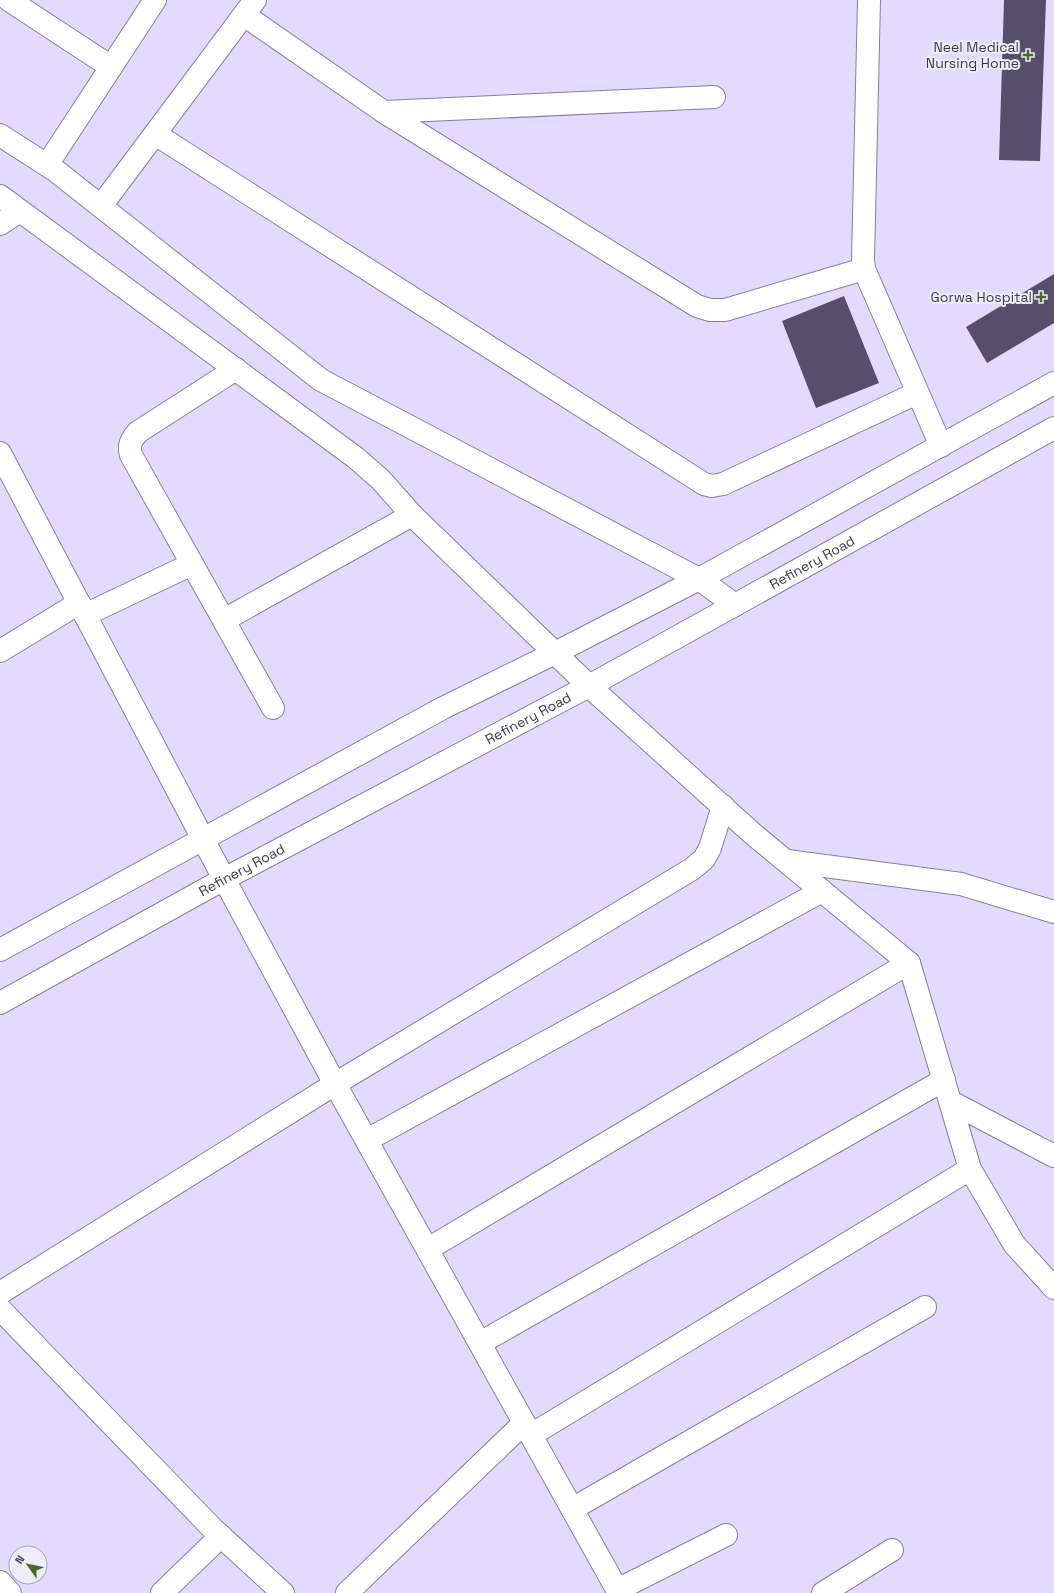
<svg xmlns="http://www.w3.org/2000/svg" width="1054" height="1593" viewBox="0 0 1054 1593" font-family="'Space Grotesk',sans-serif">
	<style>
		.building { fill: #564f6c }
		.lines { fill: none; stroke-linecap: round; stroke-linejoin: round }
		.minor-casing { stroke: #857e9e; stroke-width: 24 }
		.major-casing { stroke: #857e9e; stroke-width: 24 }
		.minor { stroke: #fff; stroke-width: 22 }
		.major { stroke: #fff; stroke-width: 22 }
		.poi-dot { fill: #4c6a1f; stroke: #efecfa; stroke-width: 1.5 }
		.labels { text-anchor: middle; stroke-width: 4; stroke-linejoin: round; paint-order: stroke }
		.poi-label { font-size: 14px; fill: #3d3a48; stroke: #efecfa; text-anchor: end }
		.street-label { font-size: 14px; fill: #3d3a48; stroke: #efecfa }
	</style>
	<rect width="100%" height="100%" fill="#e3dbff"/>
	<g class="building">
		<polygon points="1004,0 1046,0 1040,161 999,160"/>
		<polygon points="1054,274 1054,323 987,363 966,327"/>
		<polygon points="844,296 879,383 816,408 782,321"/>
	</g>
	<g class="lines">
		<g class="minor-casing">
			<g id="minor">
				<polyline points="9,0 111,67"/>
				<polyline points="869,0 863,260 864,269 941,446"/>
				<polyline points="244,15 384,112 697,306 710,310 725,310 864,269"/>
				<polyline points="384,112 714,97"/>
				<polyline points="155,134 704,484 712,486 723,484 917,393"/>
				<polyline points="0,135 56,171 321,380 699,579 735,605"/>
				<polyline points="47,165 155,0"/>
				<polyline points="0,196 356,458 381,480 412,515 589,686 753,834 909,963 970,1169 1014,1244 1054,1288"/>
				<polyline points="101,206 255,0"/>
				<polyline points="0,224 20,211"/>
				<path d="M 236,369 L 138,432 C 131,440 128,445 131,455 L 273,708"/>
				<polyline points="0,453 224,879 335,1084 619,1593"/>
				<polyline points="85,615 192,564"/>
				<polyline points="224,620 412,515"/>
				<polyline points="0,651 79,603"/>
				<polyline points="787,861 961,884 1054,912"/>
				<polyline points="951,1102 1054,1156"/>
				<polyline points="367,1140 822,891"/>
				<polyline points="428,1249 909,963"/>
				<polyline points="0,1293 335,1084 692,869 704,859 710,848 723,806"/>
				<polyline points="480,1343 944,1080"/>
				<polyline points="531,1435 970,1169"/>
				<polyline points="572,1509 925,1307"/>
				<polyline points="0,1582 10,1593"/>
				<polyline points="617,1590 726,1535"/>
				<polyline points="162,1593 221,1536"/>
				<polyline points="347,1593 524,1423"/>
				<polyline points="823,1593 892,1550"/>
			</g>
		</g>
		<g class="major-casing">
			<g id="major">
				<polyline points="0,950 443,708 555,653 699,579 1054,383"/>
				<path id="s1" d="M 0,1003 L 224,879 L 589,686 L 1054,428"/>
				<polyline points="0,1309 213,1529 283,1593"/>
			</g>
		</g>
		<use href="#minor" class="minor"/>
		<use href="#major" class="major"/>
	</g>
	<g class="poi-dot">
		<path d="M1026 49h4v4h4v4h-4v4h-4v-4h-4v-4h4z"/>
		<path d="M1039 291h4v4h4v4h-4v4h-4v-4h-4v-4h4z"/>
	</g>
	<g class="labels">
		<g class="poi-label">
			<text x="1019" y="52">Neel Medical<tspan x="1019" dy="16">Nursing Home</tspan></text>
			<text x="1032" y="302">Gorwa Hospital</text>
		</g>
		<g class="street-label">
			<text dy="5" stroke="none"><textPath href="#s1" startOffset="924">Refinery Road</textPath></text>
			<text dy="5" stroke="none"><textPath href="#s1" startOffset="600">Refinery Road</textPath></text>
			<text dy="5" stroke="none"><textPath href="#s1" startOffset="276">Refinery Road</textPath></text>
		</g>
	</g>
	<g transform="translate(28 1565) rotate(303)"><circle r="19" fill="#efecfa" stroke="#a8a5b3"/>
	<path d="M0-3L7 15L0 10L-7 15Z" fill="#4c6a1f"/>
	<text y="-6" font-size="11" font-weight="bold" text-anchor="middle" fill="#3d3a48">N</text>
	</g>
</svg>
